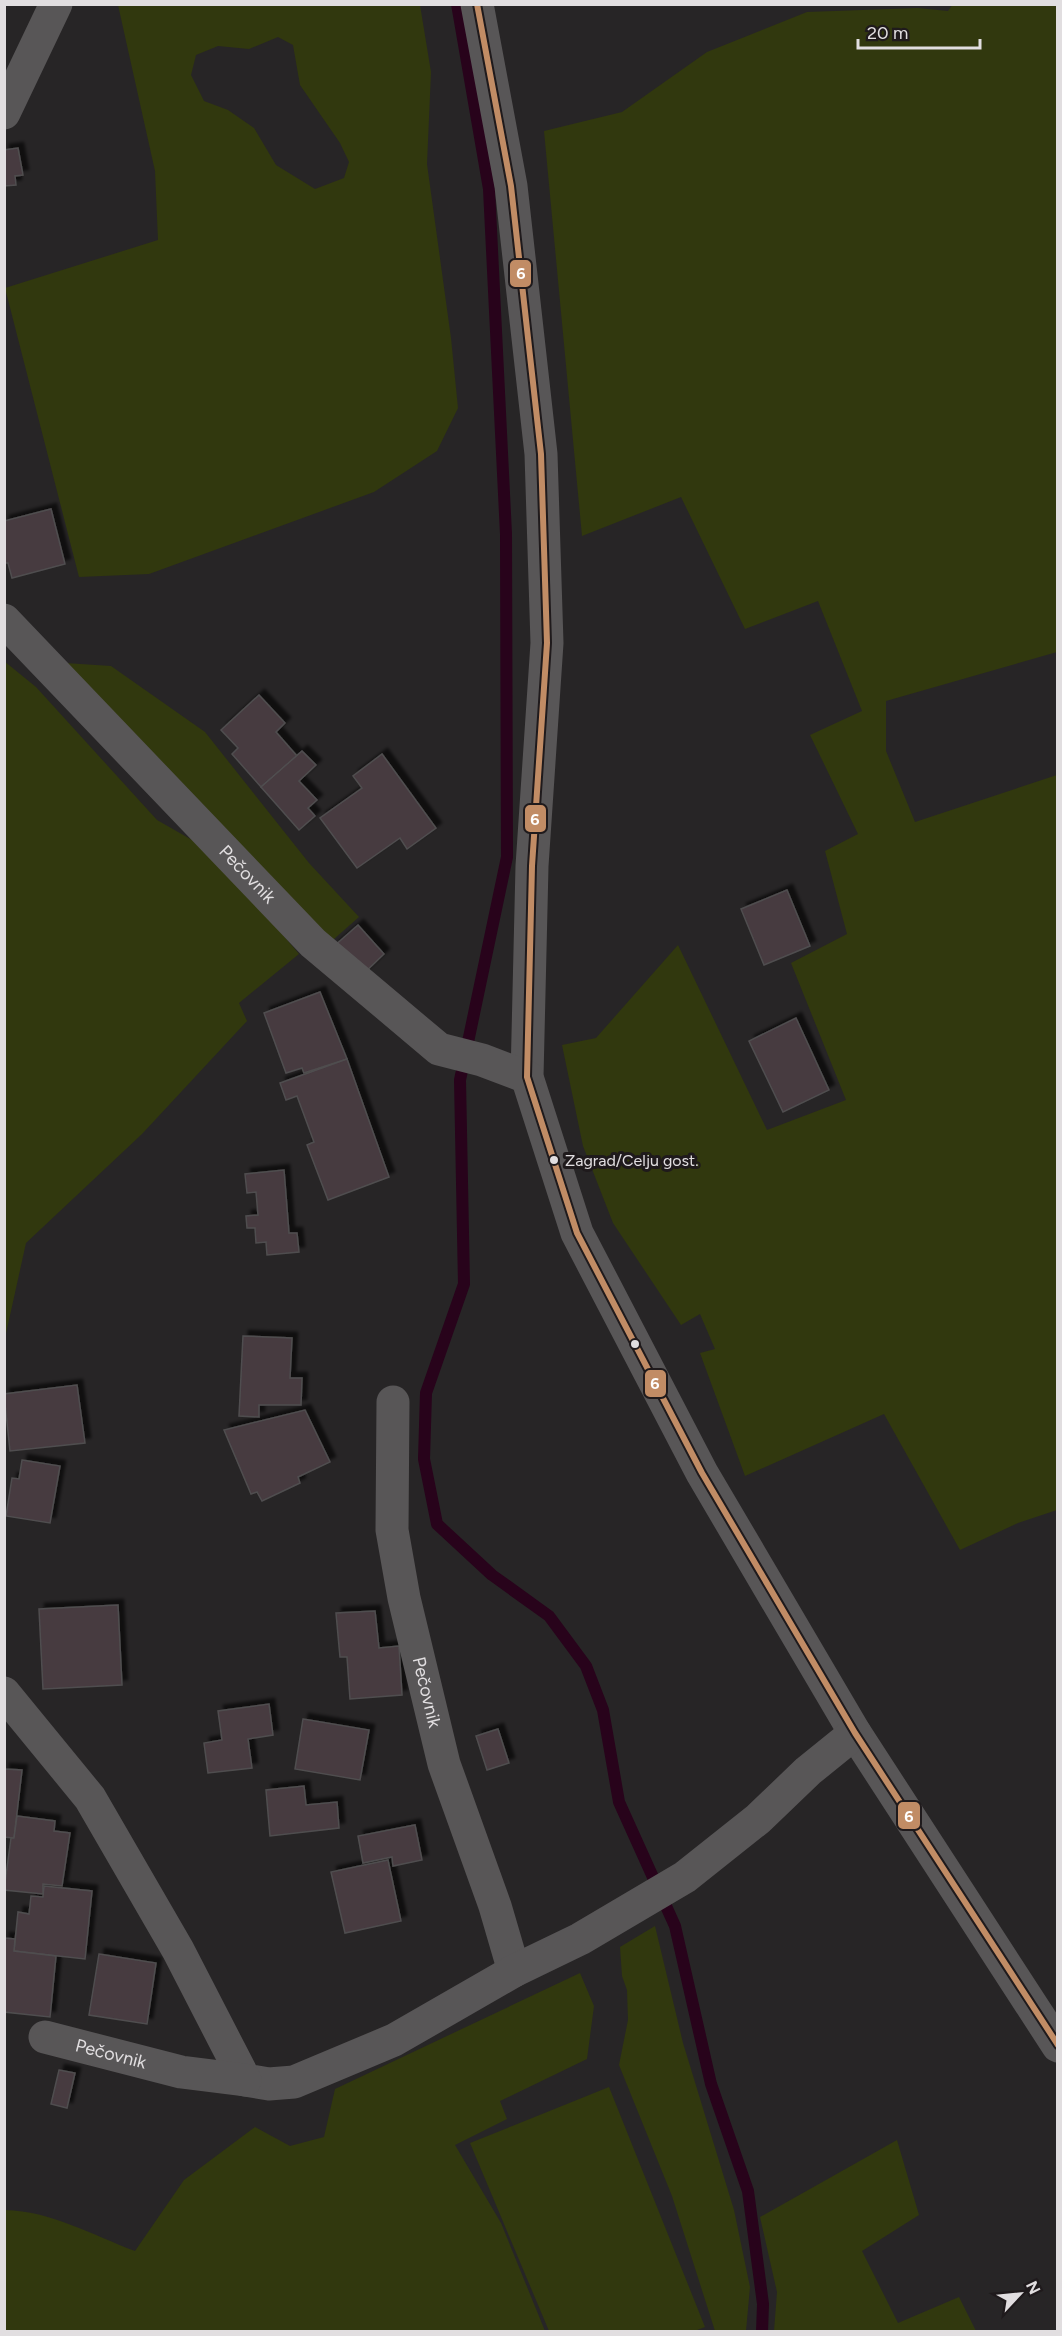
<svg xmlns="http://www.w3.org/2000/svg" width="1062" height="2336" viewBox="0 0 1062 2336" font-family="Figtree,sans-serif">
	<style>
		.green { fill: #31380e; fill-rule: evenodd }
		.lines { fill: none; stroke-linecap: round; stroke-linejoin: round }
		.stream { stroke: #28031b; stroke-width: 12 }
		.building { fill: #463a40; stroke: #504e4f; stroke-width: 1.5; filter: url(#shadow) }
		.minor { stroke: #585657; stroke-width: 33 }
		.bus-1-casing { stroke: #1f1a1c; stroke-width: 10 }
		.bus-1 { stroke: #c18c65; stroke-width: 6 }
		.bus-dot { fill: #e1dee0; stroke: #1f1a1c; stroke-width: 2 }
		.labels { text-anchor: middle; stroke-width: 6; stroke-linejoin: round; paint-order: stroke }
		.bus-label { font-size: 16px; fill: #e1dee0; stroke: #1f1a1c; text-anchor: start }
		.street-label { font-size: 18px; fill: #e1dee0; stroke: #1f1a1c }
		.line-badge { stroke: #1f1a1c; stroke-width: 2 }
		.badge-label { font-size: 16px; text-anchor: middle; font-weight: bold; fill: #fff }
	</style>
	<defs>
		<filter id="shadow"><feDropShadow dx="5.5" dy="-5.5" stdDeviation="1.5" flood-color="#0009"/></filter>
	</defs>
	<rect width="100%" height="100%" fill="#272526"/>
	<g class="green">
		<polygon points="953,4 1058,5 1057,652 886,701 886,751 915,822 1057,775 1057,1510 1018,1523 960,1550 884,1414 745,1476 700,1353 715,1349 700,1314 681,1325 613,1223 583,1146 562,1045 596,1038 678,945 767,1130 846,1100 791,963 847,934 825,851 858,834 810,735 862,711 818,601 745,629 681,497 582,536 544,131 622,112 707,52 807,12 918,8 948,11"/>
		<path d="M 118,5 L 420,5 L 431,72 L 427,164 L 451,338 L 458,408 L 437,451 L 374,492 L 149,574 L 79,577 L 5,288 L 158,240 L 155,171 ZM 278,37 L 293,45 L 300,85 L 340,143 L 349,162 L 344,178 L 315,189 L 276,165 L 254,128 L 228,110 L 204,101 L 191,75 L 196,55 L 218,46 L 249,49 Z"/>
		<polygon points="4,661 36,687 157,820 199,844 244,889 299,954 239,1003 247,1021 142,1134 26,1243 5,1338"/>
		<polygon points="50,662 111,666 205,732 309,863 359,917 326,946"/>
		<polygon points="655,1926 683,2043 734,2210 750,2287 746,2331 715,2331 672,2196 619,2065 628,2020 627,1990 622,1976 620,1947"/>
		<path d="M 580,1973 L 594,2006 L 587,2059 L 500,2101 L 507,2119 L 455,2145 L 501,2223 L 545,2331 L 5,2331 L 5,2210 C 51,2211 92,2235 135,2251 L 184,2180 L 255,2127 L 290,2146 L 324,2137 L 335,2089 Z"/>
		<polygon points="609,2087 705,2327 692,2332 549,2331 470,2143"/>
		<polygon points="897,2140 919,2215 862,2251 898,2323 959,2297 976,2331 774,2331 777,2292 760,2217"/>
	</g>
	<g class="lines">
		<polyline class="stream" points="457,4 489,189 506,534 507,857 460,1080 464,1284 426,1393 424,1459 437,1524 492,1575 549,1616 586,1666 603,1710 619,1802 675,1926 711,2084 748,2191 763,2304 762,2332"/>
	</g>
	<g class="building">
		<polygon points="18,148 23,175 15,176 16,185 4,186 4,150"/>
		<polygon points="51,509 65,564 12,578 8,563 4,563 4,521"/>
		<polygon points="259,695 285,723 276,732 297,756 261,787 232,754 238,748 221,730"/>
		<polygon points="302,751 316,765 299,781 317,800 308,808 315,816 299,830 261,787"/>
		<polygon points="382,754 436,828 407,849 400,838 357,868 320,818 362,788 353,776"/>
		<polygon points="787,890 810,946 764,965 741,909"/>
		<polygon points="358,925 384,954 360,977 333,947"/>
		<polygon points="320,992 347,1059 304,1073 302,1068 286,1073 264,1013"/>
		<polygon points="796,1018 829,1090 783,1112 749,1041"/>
		<polygon points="347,1059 389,1177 328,1200 307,1145 314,1142 297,1096 286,1100 280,1083"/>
		<polygon points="284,1170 289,1233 297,1233 299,1252 267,1255 266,1242 256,1243 255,1228 247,1228 246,1216 258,1215 256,1192 247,1193 245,1174"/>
		<polygon points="243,1336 292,1338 290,1378 302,1378 301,1405 259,1405 259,1417 239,1416"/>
		<polygon points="77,1385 85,1443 10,1451 4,1394"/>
		<polygon points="305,1410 330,1462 298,1477 300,1483 262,1501 257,1492 251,1494 224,1430"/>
		<polygon points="22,1460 60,1466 50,1523 6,1516 12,1478 19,1479"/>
		<polygon points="118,1605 122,1685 43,1689 39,1609"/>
		<polygon points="375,1611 379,1648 399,1646 402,1695 350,1699 347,1657 340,1657 336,1613"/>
		<polygon points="269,1704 273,1735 248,1739 252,1768 208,1773 204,1743 222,1740 218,1711"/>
		<polygon points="303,1719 369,1730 360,1780 295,1769"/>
		<polygon points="498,1729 509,1763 487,1770 476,1736"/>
		<polygon points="4,1769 22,1770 14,1838 4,1837"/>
		<polygon points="304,1786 306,1805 337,1802 339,1828 270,1836 266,1790"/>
		<polygon points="17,1816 55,1821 54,1831 70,1833 62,1886 43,1884 43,1894 4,1890 11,1838 14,1838"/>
		<polygon points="415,1825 422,1860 393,1866 392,1857 363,1863 358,1836"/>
		<polygon points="388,1860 401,1921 345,1933 331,1872"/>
		<polygon points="44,1886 92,1891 85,1959 14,1951 18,1912 29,1914 31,1896 43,1897"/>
		<polygon points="4,1938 15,1939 14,1951 56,1956 50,2017 4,2012"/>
		<polygon points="99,1954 156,1963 147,2024 89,2015"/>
		<polygon points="59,2070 75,2073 67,2108 51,2104"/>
	</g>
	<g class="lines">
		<g class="minor">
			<polyline points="477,4 511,186 541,454 547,643 532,866 527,1077 577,1233 702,1473 855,1733 1058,2046"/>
			<polyline points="4,113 56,4"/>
			<path id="s1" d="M 4,620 L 313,943 L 439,1049 L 482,1060 L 527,1077"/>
			<path id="s2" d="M 393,1402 L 392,1530 L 404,1598 L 444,1764 L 495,1906 L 514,1971"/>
			<polyline points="4,1693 90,1798 178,1950 245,2080 269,2084 294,2082 394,2040 514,1971 580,1939 685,1877 758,1819 808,1771 855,1733"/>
			<path id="s3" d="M 45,2037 L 181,2072 L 245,2080"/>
		</g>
		<g class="bus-1-casing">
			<polyline id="bus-1" points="477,4 511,186 541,454 547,643 532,866 527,1077 577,1233 702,1473 855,1733 1058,2045"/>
		</g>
		<use href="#bus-1" class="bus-1"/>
	</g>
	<g class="bus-dot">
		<circle cx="554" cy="1160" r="5"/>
		<circle cx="635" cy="1344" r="5"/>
	</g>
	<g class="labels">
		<g class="bus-label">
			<text x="565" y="1166">Zagrad/Celju gost.</text>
		</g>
		<g class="street-label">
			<text dy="6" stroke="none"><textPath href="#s1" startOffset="352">Pečovnik</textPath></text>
			<text dy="6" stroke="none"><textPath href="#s2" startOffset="294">Pečovnik</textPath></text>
			<text dy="6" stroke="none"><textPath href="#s3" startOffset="68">Pečovnik</textPath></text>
		</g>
	</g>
	<g class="line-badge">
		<rect x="509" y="259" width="23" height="29" rx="6" fill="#c18c65"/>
		<rect x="524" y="804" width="23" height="29" rx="6" fill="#c18c65"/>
		<rect x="644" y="1369" width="23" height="29" rx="6" fill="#c18c65"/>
		<rect x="897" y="1801" width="24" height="29" rx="6" fill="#c18c65"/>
	</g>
	<g class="badge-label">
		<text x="521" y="279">6</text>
		<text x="535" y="825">6</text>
		<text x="655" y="1389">6</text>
		<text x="909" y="1822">6</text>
	</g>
	<rect width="1062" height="2336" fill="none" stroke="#e1dee0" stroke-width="12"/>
	<g transform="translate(1020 2294) rotate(64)" stroke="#1f1a1c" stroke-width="4.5" paint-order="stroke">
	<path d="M0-4.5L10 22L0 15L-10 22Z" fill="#e1dee0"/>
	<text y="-9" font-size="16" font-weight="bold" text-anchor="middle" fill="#e1dee0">N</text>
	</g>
	<path d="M858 39v9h122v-9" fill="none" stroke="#e1dee0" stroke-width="3"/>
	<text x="867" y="39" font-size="18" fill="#e1dee0" stroke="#1f1a1c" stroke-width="4.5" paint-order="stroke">20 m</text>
</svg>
